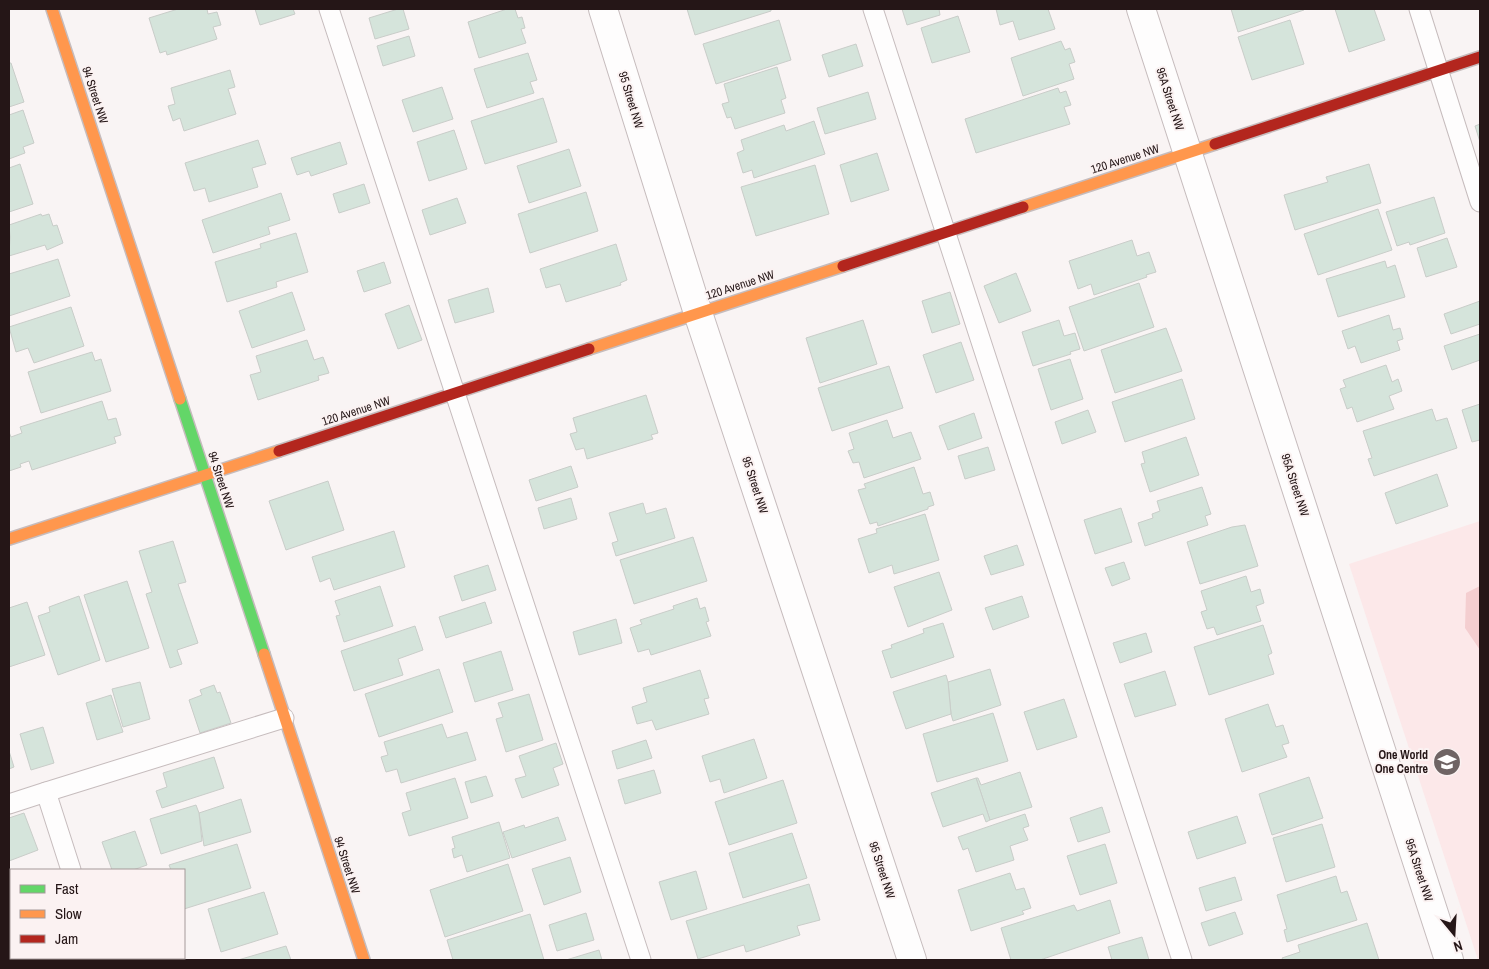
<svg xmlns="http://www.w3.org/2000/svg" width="1489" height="969" viewBox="0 0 1489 969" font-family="'Archivo Narrow',sans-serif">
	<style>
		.built { fill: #fce8e9 }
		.green { fill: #f4ced0 }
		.building { fill: #d5e4db; stroke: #c9cdc9 }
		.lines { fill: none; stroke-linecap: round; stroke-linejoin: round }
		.lane-casing { stroke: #c6bcbd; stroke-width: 21 }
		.street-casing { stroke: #c6bcbd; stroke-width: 30 }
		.fast-casing { stroke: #c6bcbd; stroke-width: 14 }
		.slow-casing { stroke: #c6bcbd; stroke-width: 14 }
		.jam-casing { stroke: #c6bcbd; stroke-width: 14 }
		.lane { stroke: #fefdfd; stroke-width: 19 }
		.street { stroke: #fefdfd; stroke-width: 28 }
		.fast { stroke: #63d668; stroke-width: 11 }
		.slow { stroke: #ff974d; stroke-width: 11 }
		.jam { stroke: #b3261e; stroke-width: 11 }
		.labels { text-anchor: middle; stroke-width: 4; stroke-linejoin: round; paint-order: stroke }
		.street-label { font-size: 12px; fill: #251617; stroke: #fbf2f2 }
		.poi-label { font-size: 12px; font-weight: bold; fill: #251617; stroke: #fbf2f2; text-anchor: end }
	</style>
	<rect width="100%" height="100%" fill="#f9f4f4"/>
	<polygon class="built" points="1480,521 1480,960 1478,960 1349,564"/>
	<polygon class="green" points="1480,586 1480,650 1465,628 1466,593"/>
	<g class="building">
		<polygon points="178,9 207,9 208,14 217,12 221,25 213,27 217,39 167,55 166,51 160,53 149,18"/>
		<polygon points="255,9 293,9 295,14 260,25"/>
		<polygon points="398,9 403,9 409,29 375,39 369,18"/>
		<polygon points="507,9 515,9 518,18 522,17 525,28 521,29 526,43 479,58 468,22"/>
		<polygon points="687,9 771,9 771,11 695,35"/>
		<polygon points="902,9 939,9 940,15 907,25"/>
		<polygon points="996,9 1048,9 1055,29 1019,40 1013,21 1000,25"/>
		<polygon points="1231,9 1303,9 1304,10 1238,32"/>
		<polygon points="1335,9 1374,9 1385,40 1349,52"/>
		<polygon points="958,16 970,52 932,63 921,28"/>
		<polygon points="779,20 791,60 716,84 703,44"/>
		<polygon points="1290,20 1304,64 1252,80 1238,37"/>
		<polygon points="409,36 415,56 383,66 377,46"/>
		<polygon points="1061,41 1065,50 1070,48 1075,62 1069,64 1074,79 1023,96 1011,58"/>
		<polygon points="856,44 863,66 829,77 822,55"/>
		<polygon points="528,53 537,80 530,82 534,93 487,108 474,69"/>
		<polygon points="9,63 11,63 24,102 9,107"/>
		<polygon points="777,67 786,98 781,100 785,113 735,129 731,117 727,118 722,104 729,102 724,84"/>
		<polygon points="230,70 235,87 228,89 236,114 184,131 180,118 173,121 168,106 175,104 171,88"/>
		<polygon points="442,87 453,119 413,132 402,100"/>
		<polygon points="1058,88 1060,93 1066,91 1071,105 1064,107 1070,124 976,153 965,119"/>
		<polygon points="868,92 876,119 825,134 817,108"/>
		<polygon points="543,98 557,142 485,164 471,121"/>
		<polygon points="23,110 34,143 23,147 25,153 9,159 9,115"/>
		<polygon points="814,121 825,154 754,178 752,170 743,173 737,153 744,150 741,140 784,125 786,131"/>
		<polygon points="1480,124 1480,142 1475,126"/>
		<polygon points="454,130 467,169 429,181 417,142"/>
		<polygon points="258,140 266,164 252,168 258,187 209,202 205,188 194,191 185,163"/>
		<polygon points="340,142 347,164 311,176 309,171 297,175 291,158"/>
		<polygon points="569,149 581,186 529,203 517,166"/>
		<polygon points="877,153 889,190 851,202 840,165"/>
		<polygon points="20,164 33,204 9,212 9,168"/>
		<polygon points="1369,164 1381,203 1295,230 1284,195 1328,182 1326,177"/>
		<polygon points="815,165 829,214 756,236 741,187"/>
		<polygon points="364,184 370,203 339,213 333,194"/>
		<polygon points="586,192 598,231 530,253 518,214"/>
		<polygon points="281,193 290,220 268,227 270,234 213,253 202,220"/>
		<polygon points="1434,197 1445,233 1410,245 1409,242 1397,246 1386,212"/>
		<polygon points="457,198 466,223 430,235 422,210"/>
		<polygon points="1378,209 1392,250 1318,275 1304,234"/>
		<polygon points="41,214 42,216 49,214 53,226 57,225 63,243 47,250 45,245 9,256 10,237 9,225"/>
		<polygon points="296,233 308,272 276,282 277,287 227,302 215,262 261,248 260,244"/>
		<polygon points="1447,238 1457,267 1426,277 1417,248"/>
		<polygon points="1132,240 1137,256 1149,252 1156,272 1146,275 1147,277 1094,295 1091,284 1078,289 1069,261"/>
		<polygon points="616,244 627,280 620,283 621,285 566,302 560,284 546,288 540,269"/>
		<polygon points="58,259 70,296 9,316 9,274"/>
		<polygon points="1385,261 1387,268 1395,265 1405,297 1338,317 1326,279"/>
		<polygon points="384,262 391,283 364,292 357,271"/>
		<polygon points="1016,273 1031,311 999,323 984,286"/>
		<polygon points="1139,283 1154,327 1084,351 1069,307"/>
		<polygon points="488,288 494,312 455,323 448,300"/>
		<polygon points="292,292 305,330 252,348 239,311"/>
		<polygon points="950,292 960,324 932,333 922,301"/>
		<polygon points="1480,301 1480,324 1451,334 1444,314"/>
		<polygon points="409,305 422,340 398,349 385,314"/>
		<polygon points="71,307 84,346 34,363 28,348 16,352 9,327"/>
		<polygon points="1389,315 1393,330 1400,328 1403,339 1397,341 1400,350 1361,363 1355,346 1348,349 1342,331"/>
		<polygon points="863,320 877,364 820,383 806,338"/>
		<polygon points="1059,320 1064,336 1075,333 1080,349 1070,352 1071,354 1033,366 1022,332"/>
		<polygon points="1166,328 1182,371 1115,393 1101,350"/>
		<polygon points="1480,334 1480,360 1452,370 1444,346"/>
		<polygon points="307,340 314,360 323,357 329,373 318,376 319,380 258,400 250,375 261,372 256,356"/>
		<polygon points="961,342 974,380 936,393 923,355"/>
		<polygon points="92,352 95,361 101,359 111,391 41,413 28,372"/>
		<polygon points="1070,359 1083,399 1051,410 1038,369"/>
		<polygon points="1386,365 1392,382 1398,379 1402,391 1389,396 1394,409 1357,422 1352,407 1347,409 1340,389 1346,387 1343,380"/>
		<polygon points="889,366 903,408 832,431 818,388"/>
		<polygon points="1182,379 1195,419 1125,442 1112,402"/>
		<polygon points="646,395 658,433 651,435 653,439 587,459 584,448 576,450 570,434 577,432 573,418"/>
		<polygon points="102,401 108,420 116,418 121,435 114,437 116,443 32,470 29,461 20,464 21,467 9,471 9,432 11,437 22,433 20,427"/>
		<polygon points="1480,404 1480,440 1472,442 1462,410"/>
		<polygon points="1432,409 1436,421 1447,418 1457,448 1374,476 1368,459 1372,458 1363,431"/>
		<polygon points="1088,410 1096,432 1062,444 1055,422"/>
		<polygon points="974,413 982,438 948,450 939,426"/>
		<polygon points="887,420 893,438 911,432 921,459 864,478 859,462 853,463 848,451 854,449 849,433"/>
		<polygon points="1186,437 1199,475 1150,492 1141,464 1145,463 1142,452"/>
		<polygon points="988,447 995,470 965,479 958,456"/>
		<polygon points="571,466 578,487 536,501 529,480"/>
		<polygon points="914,467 923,494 930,492 934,505 928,507 928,509 878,526 877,522 870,524 858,490 866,488 864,484"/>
		<polygon points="1437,474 1448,506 1396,524 1385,493"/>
		<polygon points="328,481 344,530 286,550 269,501"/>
		<polygon points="1202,487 1211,514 1205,516 1208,525 1145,546 1138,523 1153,518 1152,514 1160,511 1157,501"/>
		<polygon points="571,498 577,519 544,529 538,508"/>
		<polygon points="643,503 646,514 666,508 675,538 616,556 612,543 618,541 609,513"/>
		<polygon points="1121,508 1132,542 1095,554 1084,520"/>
		<polygon points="925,514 939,560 894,574 892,565 869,573 858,539 877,533 876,529"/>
		<polygon points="1245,525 1258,566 1200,584 1187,542 1232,527"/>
		<polygon points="394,531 405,567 334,590 330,578 320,582 312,557"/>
		<polygon points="693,537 707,581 634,604 620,560"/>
		<polygon points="173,541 186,582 178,584 198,643 177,650 182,664 170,668 146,594 152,592 139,551"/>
		<polygon points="1017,545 1024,565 991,575 984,556"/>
		<polygon points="1124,562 1130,579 1112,586 1105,568"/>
		<polygon points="488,565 496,590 462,601 454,576"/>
		<polygon points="939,572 952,610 908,627 894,587"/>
		<polygon points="1246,576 1251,592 1260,589 1264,603 1256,606 1261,621 1217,635 1214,627 1207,629 1201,612 1207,610 1201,591"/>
		<polygon points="127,581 149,648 106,662 84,595"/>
		<polygon points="380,586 393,626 344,642 336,616 340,615 335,601"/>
		<polygon points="79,596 100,660 58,675 38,616 50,612 49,607"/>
		<polygon points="1022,596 1029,617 993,630 985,608"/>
		<polygon points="697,598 700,609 705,607 709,621 706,622 711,636 651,655 649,649 638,652 630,628 642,624 640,620 674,609 673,606"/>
		<polygon points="27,602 45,655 9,667 9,608"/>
		<polygon points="485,602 492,623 446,638 439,617"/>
		<polygon points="616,619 622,643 579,655 573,632"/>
		<polygon points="943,623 954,657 891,678 882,651 892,648 891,645 924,633 923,629"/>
		<polygon points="1263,625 1272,653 1268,655 1274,674 1209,695 1194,647"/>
		<polygon points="415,626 423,650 398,659 403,675 354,691 341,651"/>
		<polygon points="1146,633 1152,652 1120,663 1113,643"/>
		<polygon points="501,651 513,690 475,702 463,663"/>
		<polygon points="439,669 453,712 379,737 365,694"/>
		<polygon points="990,669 1001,705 953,721 951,714 948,682"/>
		<polygon points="700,670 709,698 704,699 709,714 656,730 652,720 637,724 632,707 647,702 643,688"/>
		<polygon points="1165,671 1176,705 1135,717 1124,684"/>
		<polygon points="946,675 948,682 951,714 906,729 893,692"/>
		<polygon points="140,682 150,719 123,727 112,689"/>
		<polygon points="214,685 217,693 220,692 231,723 200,733 189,700 202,695 200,690"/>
		<polygon points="529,694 543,740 506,752 496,719 503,717 498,703"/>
		<polygon points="111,695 123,732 97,740 86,703"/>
		<polygon points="1064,699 1077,737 1037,750 1024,712"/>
		<polygon points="1268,704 1276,727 1283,725 1289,743 1282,745 1287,757 1242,772 1225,719"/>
		<polygon points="993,713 1008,761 937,782 923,734"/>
		<polygon points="442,724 447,738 467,732 476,760 401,783 397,769 386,772 381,757 388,755 384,742"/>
		<polygon points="43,727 54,763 31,770 20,734"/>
		<polygon points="754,739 767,778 724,793 720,779 710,782 702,756"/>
		<polygon points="646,740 652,758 617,769 612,751"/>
		<polygon points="556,743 563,764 553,768 559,785 522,798 515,779 526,776 519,756"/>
		<polygon points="9,751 14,767 9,769"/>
		<polygon points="214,757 224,788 162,808 156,791 167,787 163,773"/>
		<polygon points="654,770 661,793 625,804 618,780"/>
		<polygon points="1020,772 1032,807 990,820 976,778 978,778 981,785"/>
		<polygon points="486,776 493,796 471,803 465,782"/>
		<polygon points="1309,777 1323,818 1272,835 1259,794"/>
		<polygon points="455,778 468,818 409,836 402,813 411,810 406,793"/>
		<polygon points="976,778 990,820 986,822 983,814 943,827 931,793"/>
		<polygon points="783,780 797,823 729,845 715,802"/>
		<polygon points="241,799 251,832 204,846 199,813"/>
		<polygon points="196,805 199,813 202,841 161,854 150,819"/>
		<polygon points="1102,807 1110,832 1078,842 1070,818"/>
		<polygon points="24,813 38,850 9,861 9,818"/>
		<polygon points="1025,814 1029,826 1023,828 1028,840 1010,846 1014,860 976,872 968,848 963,850 958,837"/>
		<polygon points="1237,816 1246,843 1197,859 1188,832"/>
		<polygon points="558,817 566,840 512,858 503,832 524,825 525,828"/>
		<polygon points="499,822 510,858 467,872 462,855 454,858 452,849 455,848 452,837"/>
		<polygon points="1322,824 1335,867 1286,882 1273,838"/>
		<polygon points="135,831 147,865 133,870 112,870 102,842"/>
		<polygon points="792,833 807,878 743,898 729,853"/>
		<polygon points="237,844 251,888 184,909 184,870 171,870 169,865"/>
		<polygon points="1105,844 1117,883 1080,895 1067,856"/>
		<polygon points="570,857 581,892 544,905 532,869"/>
		<polygon points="508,864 523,911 445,937 430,890"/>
		<polygon points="696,871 707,909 671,920 659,882"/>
		<polygon points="1010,873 1016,890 1024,888 1031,908 1022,911 1024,914 971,931 958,890"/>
		<polygon points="1336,876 1341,893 1347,891 1357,920 1287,942 1284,930 1287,929 1277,895"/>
		<polygon points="1235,877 1242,900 1206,911 1199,888"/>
		<polygon points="809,884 820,920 797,926 800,935 746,952 744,945 698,959 686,921"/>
		<polygon points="264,892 278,934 221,952 208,909"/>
		<polygon points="1110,900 1120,933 1040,960 1011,960 1001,928 1074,905 1077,911"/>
		<polygon points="1235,912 1243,934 1209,946 1201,923"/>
		<polygon points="586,913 594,940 557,951 549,925"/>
		<polygon points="530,914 544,960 453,960 447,940"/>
		<polygon points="1367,923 1379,960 1283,960 1282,958 1300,952 1298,945"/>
		<polygon points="1142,937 1149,960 1112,960 1108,947"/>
		<polygon points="286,946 291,960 238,960"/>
		<polygon points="599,950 602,960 566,960"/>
		<polygon points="118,958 143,958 135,960 118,960"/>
	</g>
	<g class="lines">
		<g class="lane-casing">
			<g id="lane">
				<polyline points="329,9 641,960"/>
				<polyline points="873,9 1182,960"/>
				<polyline points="1419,9 1480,202"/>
				<polyline points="9,804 46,792"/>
				<polyline points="71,870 46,792 284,718"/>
				<polyline points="98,958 99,960"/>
			</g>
		</g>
		<g class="street-casing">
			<g id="street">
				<polyline points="603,9 698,313 912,960"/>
				<polyline points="1141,9 1449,960"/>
			</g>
		</g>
		<g class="fast-casing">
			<polyline id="fast" points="180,399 264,654"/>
		</g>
		<g class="slow-casing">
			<g id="slow">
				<polyline points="52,9 180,399"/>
				<polyline points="1023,207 1215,144"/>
				<polyline points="589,349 843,266"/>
				<polyline points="9,539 279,451"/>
				<polyline points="264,654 364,960"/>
			</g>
		</g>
		<g class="jam-casing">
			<g id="jam">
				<polyline points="1215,144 1480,57"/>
				<polyline points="843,266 1023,207"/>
				<polyline points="279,451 589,349"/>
			</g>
		</g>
		<use href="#lane" class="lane"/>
		<use href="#street" class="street"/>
		<use href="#fast" class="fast"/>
		<use href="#slow" class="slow"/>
		<use href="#jam" class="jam"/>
	</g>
	<defs>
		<g id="school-disc" transform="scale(1.4375)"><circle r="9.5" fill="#6f6464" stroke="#fbf2f2"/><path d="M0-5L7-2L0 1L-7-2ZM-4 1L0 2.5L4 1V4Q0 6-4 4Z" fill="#fff"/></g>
	</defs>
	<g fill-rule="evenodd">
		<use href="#school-disc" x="1447" y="762"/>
	</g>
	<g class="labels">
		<g class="street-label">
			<text transform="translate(95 95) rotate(72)" y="4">94 Street NW</text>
			<text transform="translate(1170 99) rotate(72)" y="4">95A Street NW</text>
			<text transform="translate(631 100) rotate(73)" y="4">95 Street NW</text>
			<text transform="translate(1125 159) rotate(-18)" y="4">120 Avenue NW</text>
			<text transform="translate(740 285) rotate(-18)" y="4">120 Avenue NW</text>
			<text transform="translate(356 411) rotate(-18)" y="4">120 Avenue NW</text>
			<text transform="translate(221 480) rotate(72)" y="4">94 Street NW</text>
			<text transform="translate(755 485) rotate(72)" y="4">95 Street NW</text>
			<text transform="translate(1295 485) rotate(72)" y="4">95A Street NW</text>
			<text transform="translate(347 865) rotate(72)" y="4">94 Street NW</text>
			<text transform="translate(882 870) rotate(72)" y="4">95 Street NW</text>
			<text transform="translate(1419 870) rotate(72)" y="4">95A Street NW</text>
		</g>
		<g class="poi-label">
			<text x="1428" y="759">One World<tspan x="1428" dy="14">One Centre</tspan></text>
		</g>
	</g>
	<rect width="1489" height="969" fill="none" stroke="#251617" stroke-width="20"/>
	<rect x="10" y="869" width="175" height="90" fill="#fbf2f2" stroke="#a59a9a"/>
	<rect x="20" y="885" width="25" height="8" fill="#63d668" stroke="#a59a9a"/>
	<text x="55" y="894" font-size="15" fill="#251617">Fast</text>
	<rect x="20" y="910" width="25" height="8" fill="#ff974d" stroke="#a59a9a"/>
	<text x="55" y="919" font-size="15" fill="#251617">Slow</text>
	<rect x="20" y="935" width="25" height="8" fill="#b3261e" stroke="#a59a9a"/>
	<text x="55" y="944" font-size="15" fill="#251617">Jam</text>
	<g transform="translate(1454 934) rotate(162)" stroke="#fbf2f2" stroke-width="4" paint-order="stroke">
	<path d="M0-4L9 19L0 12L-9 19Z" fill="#251617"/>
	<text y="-8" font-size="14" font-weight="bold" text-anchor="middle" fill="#251617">N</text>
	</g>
</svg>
